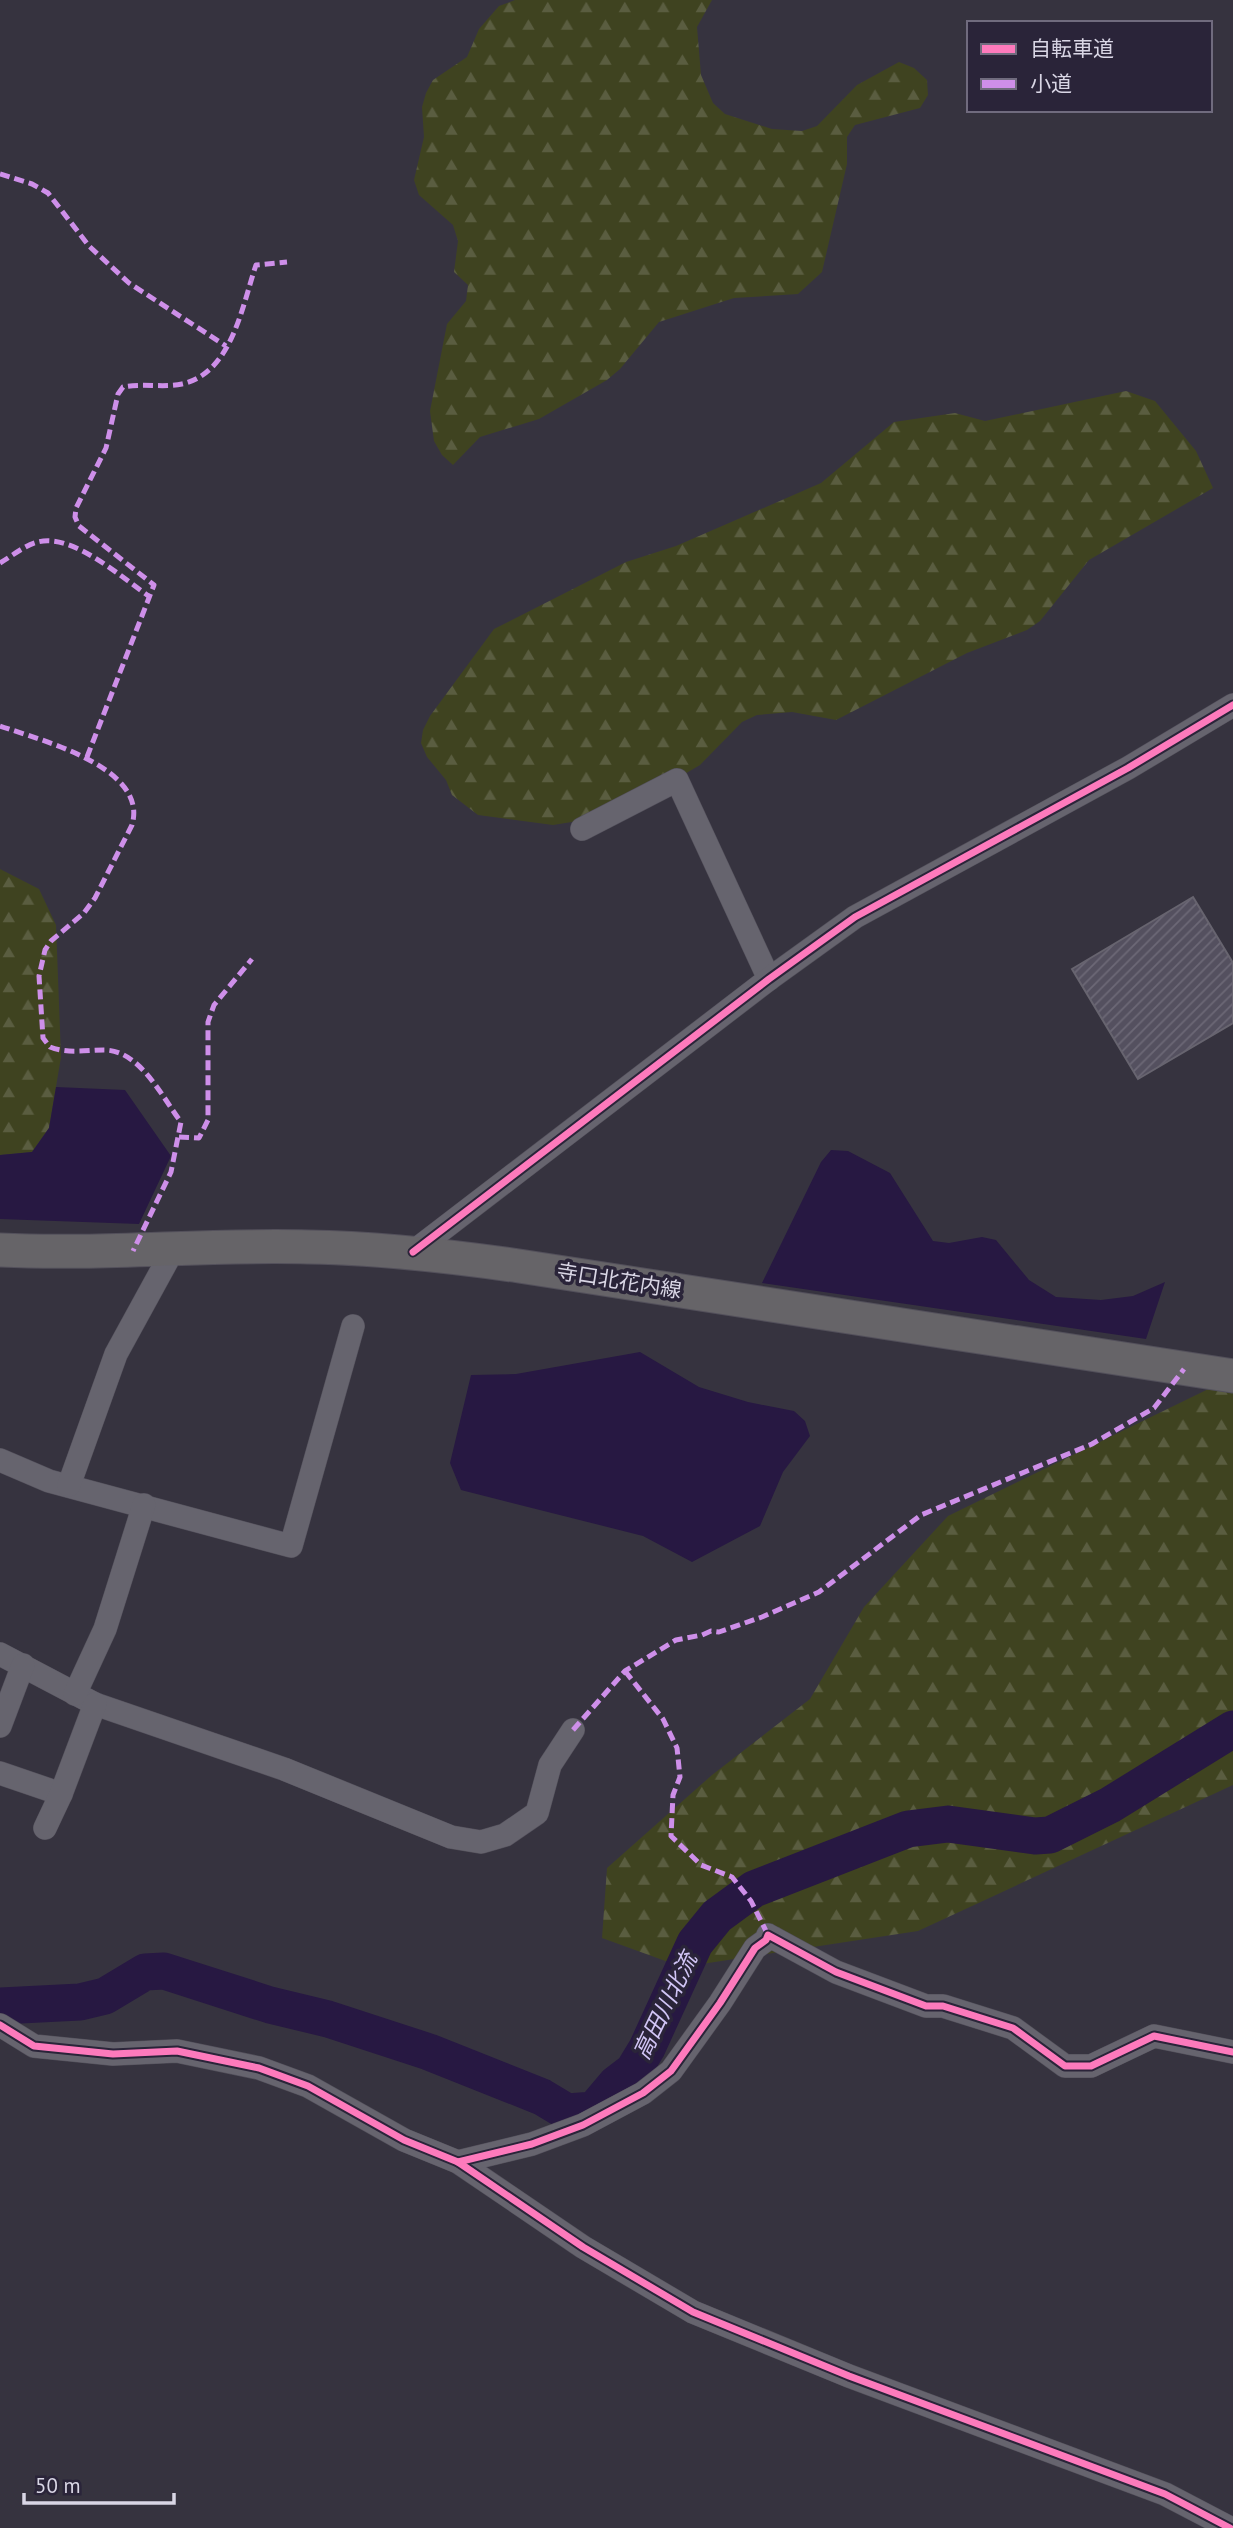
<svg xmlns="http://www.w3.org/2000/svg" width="1233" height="2528" viewBox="0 0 1233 2528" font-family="'PT Sans','Noto Sans JP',sans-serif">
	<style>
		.forest { fill: url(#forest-firs) }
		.water { fill: #271842 }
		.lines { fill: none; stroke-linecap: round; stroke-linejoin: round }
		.river { stroke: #271842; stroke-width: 37 }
		.building { fill: url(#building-hatch); stroke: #67646f; stroke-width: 2 }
		.street-casing { stroke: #53505b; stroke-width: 24 }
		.secondary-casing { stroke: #53505b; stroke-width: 35 }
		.street { stroke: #66646e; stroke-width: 23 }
		.secondary { stroke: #666468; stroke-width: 33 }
		.quiet { stroke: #ce8fe9; stroke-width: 5; stroke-dasharray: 10 5; stroke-linecap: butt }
		.cycleway-casing { stroke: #2a2439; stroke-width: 11 }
		.cycleway { stroke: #fd7abc; stroke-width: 7 }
		.labels { text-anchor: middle; stroke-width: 7; stroke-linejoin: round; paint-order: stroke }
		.street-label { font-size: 21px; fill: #d9d6e5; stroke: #2a2439 }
		.water-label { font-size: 23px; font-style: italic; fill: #d1c5f5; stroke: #2a2439 }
	</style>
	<defs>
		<pattern id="forest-firs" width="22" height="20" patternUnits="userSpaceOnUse" patternTransform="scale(1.75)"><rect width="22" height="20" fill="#3f4320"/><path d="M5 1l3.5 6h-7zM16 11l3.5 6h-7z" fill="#5a5d40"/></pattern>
		<pattern id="building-hatch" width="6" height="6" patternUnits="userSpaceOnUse" patternTransform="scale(1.75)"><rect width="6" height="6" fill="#54505f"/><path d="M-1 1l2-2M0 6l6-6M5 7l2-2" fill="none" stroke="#6c6876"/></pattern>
	</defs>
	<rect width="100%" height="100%" fill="#36333f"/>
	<g class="forest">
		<polygon points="515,0 712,0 697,27 701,75 713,103 725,114 772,129 802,131 817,126 857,85 899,62 914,68 927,80 928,95 920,108 855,125 847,137 847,164 822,272 798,294 734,298 659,322 620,369 607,380 539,419 480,437 453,465 442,455 434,441 430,411 447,324 466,301 468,285 454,272 458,241 453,225 419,195 414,180 424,137 422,107 426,93 433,80 467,57 479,29 499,6"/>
		<polygon points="1126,391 1155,401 1196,451 1213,488 1089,560 1040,621 1027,630 967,653 836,720 792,712 757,715 742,722 700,765 615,815 553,825 478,815 452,795 446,780 427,757 421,743 423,730 430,716 494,629 626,562 676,546 821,483 894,422 955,413 985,421"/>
		<polygon points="0,869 39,889 56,925 61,1057 49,1128 32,1152 0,1155"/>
		<polygon points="1233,1377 1233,1785 918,1931 682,1967 602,1938 607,1868 712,1775 810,1699 864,1607 948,1516"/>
	</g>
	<g class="water">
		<polygon points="56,1087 125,1090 171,1156 139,1224 0,1219 0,1155 32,1152 49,1128"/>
		<polygon points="831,1150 848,1151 890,1173 933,1241 949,1243 982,1237 996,1240 1029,1280 1056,1297 1101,1300 1133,1296 1165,1282 1146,1339 762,1283 821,1162"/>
		<polygon points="640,1352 699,1387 748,1402 794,1411 805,1421 810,1436 783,1472 760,1526 692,1562 643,1536 461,1490 450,1463 471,1375 516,1374"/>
	</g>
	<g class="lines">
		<polyline class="river" points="0,2006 80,2002 105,1996 145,1972 164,1971 270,2005 328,2019 429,2052 542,2097 567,2112 594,2110 616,2084 633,2071 647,2048 695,1943 717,1916 754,1889 908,1829 948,1824 1035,1836 1050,1835 1110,1805 1233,1729"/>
	</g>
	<polygon class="building" points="1193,897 1233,963 1233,1023 1138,1079 1072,969"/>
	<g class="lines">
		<g class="street-casing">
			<g id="street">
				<polyline points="582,829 677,780 769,979"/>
				<polyline points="413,1252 769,979 855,917 1128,768 1233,705"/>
				<polyline points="0,1460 49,1481 291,1546 353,1326"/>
				<polyline points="69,1485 116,1354 173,1250"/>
				<polyline points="0,1654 95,1704 284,1769 451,1837 481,1842 505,1835 537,1813 550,1765 573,1730"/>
				<polyline points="75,1694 105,1629 144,1505"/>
				<polyline points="0,1726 23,1665"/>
				<polyline points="0,1773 61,1794"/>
				<polyline points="45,1828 61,1794 95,1704"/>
				<polyline points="0,2025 34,2046 113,2054 177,2051 259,2068 308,2086 404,2140 458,2162 583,2247 693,2312 849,2376 1165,2494 1230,2528"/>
				<polyline points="458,2162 532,2144 583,2125 643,2093 671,2071 720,2003 755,1948 766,1940 768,1935 836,1972 926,2006 943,2006 1013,2028 1065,2066 1091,2066 1154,2036 1233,2052"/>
			</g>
		</g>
		<g class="secondary-casing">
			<path id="secondary" d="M 0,1250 C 103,1255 205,1244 308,1247 C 379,1248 449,1256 519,1266 L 1233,1376"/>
		</g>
		<use href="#street" class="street"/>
		<use href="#secondary" class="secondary"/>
		<g class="quiet">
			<polyline points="0,174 32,184 48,193 89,246 129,283 226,346"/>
			<path d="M 0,563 C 12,556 25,545 38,542 C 73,533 122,578 150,597"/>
			<path d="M 0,726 C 40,740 149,767 132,825 L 95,898 L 84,913 L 51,941 L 45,950 L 39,976 L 43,1038 L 50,1047 C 67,1054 87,1050 104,1050 C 140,1050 162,1097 181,1122 L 171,1172 L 133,1251"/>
			<path d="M 87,757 L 154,585 L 79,526 L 75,517 L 76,508 L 106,448 L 118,394 L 123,387 C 142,383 163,388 182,384 C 232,373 242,306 256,265 L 287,262"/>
			<polyline points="179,1137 199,1138 208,1120 208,1022 214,1005 252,959"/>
			<polyline points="625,1671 663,1719 677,1748 680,1777 673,1795 671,1836 701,1865 732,1877 751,1901 768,1935"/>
			<polyline points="573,1730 625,1671 676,1640 702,1635 711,1631 719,1632 762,1617 819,1592 921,1515 1092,1444 1154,1408 1184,1369"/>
		</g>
		<g class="cycleway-casing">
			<g id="cycleway">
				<polyline points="413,1252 769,979 855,917 1128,768 1233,705"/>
				<polyline points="0,2025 34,2046 113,2054 177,2051 259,2068 308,2086 404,2140 458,2162 583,2247 693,2312 849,2376 1165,2494 1230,2528"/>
				<polyline points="458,2162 532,2144 583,2125 643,2093 671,2071 720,2003 755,1948 766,1940 768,1935 836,1972 926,2006 943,2006 1013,2028 1065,2066 1091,2066 1154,2036 1233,2052"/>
			</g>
		</g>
		<use href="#cycleway" class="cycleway"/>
	</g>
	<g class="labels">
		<g class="street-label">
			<text transform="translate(619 1281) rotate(9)" y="7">寺口北花内線</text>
		</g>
		<g class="water-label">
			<text transform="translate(665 2006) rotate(-64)" y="8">高田川北流</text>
		</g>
	</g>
	<rect x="967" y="21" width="245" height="91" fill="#2a2439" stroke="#706b7e" stroke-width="2"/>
	<rect x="981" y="44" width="35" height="10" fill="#fd7abc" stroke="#706b7e" stroke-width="2"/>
	<text x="1030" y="56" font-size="21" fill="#d9d6e5">自転車道</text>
	<rect x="981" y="79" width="35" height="10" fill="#ce8fe9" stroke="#706b7e" stroke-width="2"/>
	<text x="1030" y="91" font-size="21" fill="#d9d6e5">小道</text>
	<path d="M24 2493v10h150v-10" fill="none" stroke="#d9d6e5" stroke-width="3.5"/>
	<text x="35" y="2493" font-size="21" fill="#d9d6e5" stroke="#2a2439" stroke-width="5" paint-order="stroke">50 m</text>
</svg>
